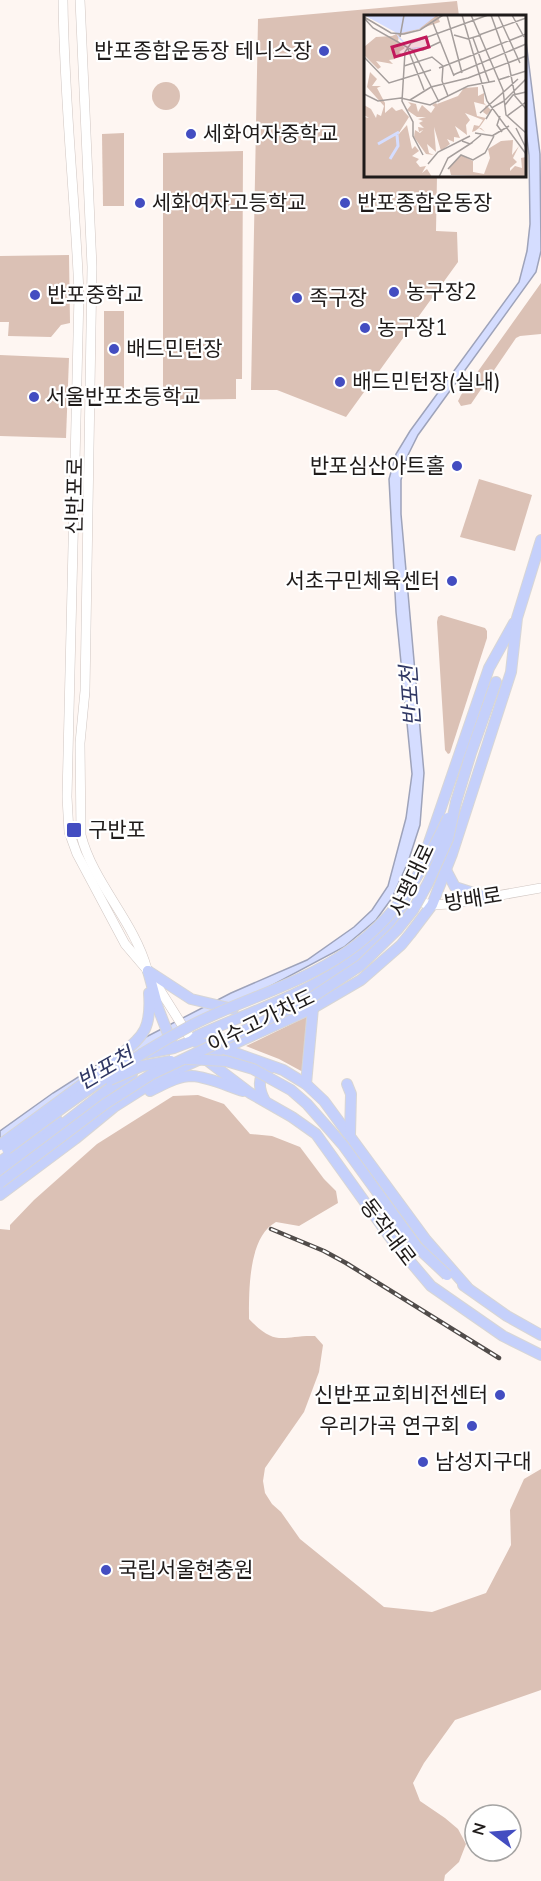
<svg xmlns="http://www.w3.org/2000/svg" width="541" height="1881" viewBox="0 0 541 1881" font-family="'Nunito Sans','Noto Sans KR',sans-serif">
	<style>
		.green { fill: #dbc1b5 }
		.water { fill: #d5ddff; stroke: #9ea3ba; stroke-width: 1.5 }
		.lines { fill: none; stroke-linecap: round; stroke-linejoin: round }
		.secondary-casing { stroke: #d0c6c2; stroke-width: 10 }
		.primary-casing { stroke: #d7d6d6; stroke-width: 12 }
		.secondary { stroke: #fff; stroke-width: 9 }
		.primary { stroke: #c5d0fb; stroke-width: 10 }
		.rail-casing { stroke: #514c4a; stroke-width: 4.5 }
		.rail { stroke: #fff; stroke-width: 2; stroke-dasharray: 7; stroke-linecap: butt }
		.primary-bridge-casing { stroke: #d7d6d6; stroke-width: 12; stroke-linecap: butt }
		.primary-bridge { stroke: #c5d0fb; stroke-width: 10 }
		.poi-dot { fill: #434dc1; stroke: #fff; stroke-width: 2 }
		.labels { text-anchor: middle; stroke-width: 4.5; stroke-linejoin: round; paint-order: stroke }
		.poi-label { font-size: 21px; fill: #1f1b1a; stroke: #fff; text-anchor: start }
		.street-label { font-size: 21px; fill: #1f1b1a; stroke: #fff }
		.water-label { font-size: 22px; font-style: italic; fill: #303864; stroke: #fff }
		.inset-river { fill: none; stroke: #d5ddff; stroke-width: 3 }
		.inset-road { fill: none; stroke: #a59e9c; stroke-width: 1.5 }
		.view { fill: #c2185b; fill-opacity: 0.15; stroke: #c2185b; stroke-width: 3 }
		.inset-edge { fill: none; stroke: #1f1b1a; stroke-width: 3 }
	</style>
	<rect width="100%" height="100%" fill="#fef6f2"/>
	<g class="green">
		<polygon points="457,1 459,16 366,16 366,176 437,176 436,231 457,232 458,262 346,417 277,390 251,390 258,19"/>
		<circle cx="166" cy="96" r="14"/>
		<polygon points="124,133 124,206 103,206 102,134"/>
		<polygon points="243,151 242,379 236,379 236,399 163,400 163,153"/>
		<polygon points="69,255 70,323 61,325 51,337 8,336 9,322 0,322 0,256"/>
		<polygon points="541,283 541,334 520,336 516,338 471,404 461,406 458,401 461,395"/>
		<rect x="104" y="311" width="20" height="77"/>
		<polygon points="0,355 69,358 66,438 0,436"/>
		<polygon points="479,479 532,495 515,551 460,537"/>
		<polygon points="441,615 485,628 487,631 487,638 450,753 448,754 445,750 437,622 438,617"/>
		<polygon points="310,1015 303,1072 279,1059 246,1046"/>
		<path d="M 198,1095 L 224,1104 L 250,1134 L 272,1136 L 300,1147 L 324,1179 L 336,1191 L 338,1203 L 299,1226 L 276,1222 C 248,1237 249,1291 249,1319 C 277,1348 282,1335 315,1336 L 323,1345 L 319,1372 L 304,1412 L 265,1468 L 263,1481 L 265,1493 L 272,1504 L 281,1512 L 300,1539 L 384,1607 L 432,1612 L 486,1593 L 511,1545 L 510,1510 L 524,1479 L 541,1469 L 541,1690 L 455,1720 L 424,1763 L 413,1783 L 420,1801 L 445,1818 L 458,1829 L 466,1844 L 459,1862 L 445,1875 L 444,1881 L 0,1881 L 0,1229 L 10,1230 L 10,1225 L 34,1200 L 97,1144 L 173,1096 Z"/>
	</g>
	<polygon class="water" points="525,33 540,154 541,251 536,272 418,435 407,457 401,480 401,514 424,773 420,825 408,862 392,898 376,920 344,947 231,1007 0,1142 0,1131 53,1093 119,1051 231,993 307,960 354,927 372,910 388,886 406,818 412,774 396,612 389,479 396,454 410,431 519,282 527,251 530,224 529,155 524,115"/>
	<g class="lines">
		<g class="secondary-casing">
			<g id="secondary">
				<path d="M 63,0 C 64,98 75,196 79,294 L 67,797 L 69,832 L 77,854 L 125,944 L 148,971 L 192,1041"/>
				<path d="M 80,0 L 92,267 L 85,691 L 80,743 L 81,835 C 93,883 134,921 147,969"/>
				<polyline points="406,899 432,905 450,904 541,888"/>
			</g>
		</g>
		<g class="primary-casing">
			<g id="primary">
				<polyline points="456,802 471,753 496,682"/>
				<polyline points="424,857 489,668 514,623"/>
				<polyline points="446,870 455,887 486,897"/>
				<polyline points="148,971 158,1008 172,1044"/>
				<polyline points="148,971 191,999 233,1009"/>
				<path d="M 192,1041 L 197,1036 C 272,1001 370,977 407,896"/>
				<polyline points="142,1054 174,1048 192,1041 224,1049 283,1070 306,1084 324,1101 426,1240 467,1287"/>
				<polyline points="204,1058 250,1093 292,1117 316,1134 392,1240 431,1286 503,1336 541,1355"/>
				<path d="M 111,1063 C 140,1037 152,1035 149,993"/>
				<polyline points="306,1084 313,1008"/>
				<polyline points="347,1084 351,1094 350,1135"/>
				<path d="M 150,1091 C 163,1085 177,1076 192,1076 C 209,1077 227,1086 243,1091"/>
				<path d="M 265,1101 C 259,1090 256,1076 269,1069"/>
				<polyline points="0,1162 57,1120"/>
				<polyline points="0,1173 111,1087 132,1074"/>
				<polyline points="0,1195 75,1139 114,1107 163,1076 313,1008 361,980 401,945 410,934 432,905 452,854 511,672 517,618 541,540"/>
				<polyline points="463,1285 507,1316 541,1335"/>
			</g>
		</g>
		<use href="#secondary" class="secondary"/>
		<use href="#primary" class="primary"/>
		<g class="rail-casing">
			<polyline id="rail" points="271,1229 324,1251 346,1263 499,1358"/>
		</g>
		<use href="#rail" class="rail"/>
		<g class="primary-bridge-casing">
			<g id="primary-bridge">
				<polyline points="187,1059 226,1061 253,1069 291,1090 307,1104 343,1145 417,1247 447,1275"/>
				<polyline points="110,1080 142,1066 171,1061"/>
				<polyline points="0,1145 111,1063 127,1058"/>
				<path d="M 7,1149 C 67,1104 126,1060 192,1025 C 231,1005 274,992 313,972 C 385,936 415,888 448,818"/>
				<polyline points="0,1183 105,1104 152,1074 308,1000 361,965 397,930 413,910 428,883 448,839 456,802"/>
			</g>
		</g>
		<use href="#primary-bridge" class="primary-bridge"/>
	</g>
	<g class="poi-dot">
		<circle cx="324" cy="51" r="6"/>
		<circle cx="191" cy="134" r="6"/>
		<circle cx="140" cy="203" r="6"/>
		<circle cx="345" cy="203" r="6"/>
		<circle cx="394" cy="292" r="6"/>
		<circle cx="35" cy="295" r="6"/>
		<circle cx="297" cy="298" r="6"/>
		<circle cx="365" cy="328" r="6"/>
		<circle cx="114" cy="349" r="6"/>
		<circle cx="340" cy="382" r="6"/>
		<circle cx="34" cy="397" r="6"/>
		<circle cx="457" cy="466" r="6"/>
		<circle cx="452" cy="581" r="6"/>
		<rect x="66" y="822" width="16" height="16" rx="3"/>
		<circle cx="500" cy="1395" r="6"/>
		<circle cx="472" cy="1426" r="6"/>
		<circle cx="423" cy="1462" r="6"/>
		<circle cx="106" cy="1570" r="6"/>
	</g>
	<g class="labels">
		<g class="poi-label">
			<text x="312" y="58" text-anchor="end">반포종합운동장 테니스장</text>
			<text x="203" y="141">세화여자중학교</text>
			<text x="152" y="210">세화여자고등학교</text>
			<text x="357" y="210">반포종합운동장</text>
			<text x="406" y="299">농구장2</text>
			<text x="47" y="302">반포중학교</text>
			<text x="309" y="305">족구장</text>
			<text x="377" y="335">농구장1</text>
			<text x="126" y="356">배드민턴장</text>
			<text x="352" y="389">배드민턴장(실내)</text>
			<text x="46" y="404">서울반포초등학교</text>
			<text x="445" y="473" text-anchor="end">반포심산아트홀</text>
			<text x="440" y="588" text-anchor="end">서초구민체육센터</text>
			<text x="88" y="837">구반포</text>
			<text x="488" y="1402" text-anchor="end">신반포교회비전센터</text>
			<text x="460" y="1433" text-anchor="end">우리가곡 연구회</text>
			<text x="435" y="1469">남성지구대</text>
			<text x="118" y="1577">국립서울현충원</text>
		</g>
		<g class="street-label">
			<text transform="translate(75 496) rotate(-89)" y="7">신반포로</text>
			<text transform="translate(412 880) rotate(-65)" y="7">사평대로</text>
			<text transform="translate(473 899) rotate(-9)" y="7">방배로</text>
			<text transform="translate(261 1021) rotate(-26)" y="7">이수고가차도</text>
			<text transform="translate(388 1232) rotate(53)" y="7">동작대로</text>
		</g>
		<g class="water-label">
			<text transform="translate(410 696) rotate(-94)" y="8">반포천</text>
			<text transform="translate(105 1068) rotate(-30)" y="8">반포천</text>
		</g>
	</g>
	<g transform="translate(364 15)">
		<rect width="162" height="162" fill="#fef6f2"/>
		<path d="M 73,0 L 76,7 L 35,21 L 34,26 L 41,33 L 35,37 L 40,41 L 30,40 L 31,44 L 25,45 L 29,49 L 12,46 L 17,52 L 14,54 L 0,40 L 0,32 L 12,22 L 28,21 ZM 6,57 L 13,64 L 8,71 L 17,71 L 13,73 L 21,88 L 21,98 L 28,92 L 32,96 L 38,94 L 45,102 L 33,121 L 43,110 L 48,134 L 51,131 L 55,136 L 48,141 L 55,144 L 52,147 L 56,152 L 62,151 L 58,158 L 63,154 L 68,162 L 0,162 L 0,102 L 5,103 L 0,100 L 0,90 L 7,94 L 12,103 L 13,99 L 17,101 L 20,91 L 3,72 ZM 114,72 L 114,81 L 120,78 L 120,88 L 127,95 L 123,100 L 119,97 L 122,90 L 110,87 L 113,101 L 122,103 L 115,113 L 117,113 L 121,117 L 115,113 L 111,116 L 108,117 L 110,110 L 115,111 L 119,105 L 101,98 L 106,105 L 102,110 L 103,120 L 91,111 L 96,123 L 90,122 L 90,127 L 83,124 L 86,129 L 77,136 L 70,112 L 72,137 L 63,129 L 65,138 L 70,140 L 62,139 L 50,122 L 51,115 L 56,118 L 59,115 L 55,117 L 54,112 L 60,113 L 55,108 L 59,106 L 54,104 L 62,102 L 53,102 L 43,95 L 47,90 L 44,87 L 52,89 L 54,97 L 58,90 L 67,98 L 71,92 L 68,90 L 72,88 L 75,92 L 73,89 L 94,81 L 100,73 ZM 149,125 L 148,140 L 155,131 L 149,143 L 153,147 L 146,153 L 146,156 L 151,151 L 158,153 L 157,143 L 162,142 L 162,162 L 87,160 L 85,152 L 97,140 L 109,146 L 109,157 L 120,159 L 126,143 L 124,134 L 137,126 Z" fill="#dbc1b5"/>
		<path d="M 0,0 L 73,0 L 55,14 L 33,19 L 46,33 L 56,32 L 60,33 L 50,34 L 47,33 L 36,25 L 31,17 Z" fill="#d5ddff"/>
		<path class="inset-river" d="M 5,0 L 36,6M 6,2 L 36,8M 40,7 L 59,0M 14,129 L 35,117M 26,144 L 34,131 L 33,120"/>
		<path class="inset-road" d="M 83,0 L 98,58M 98,0 L 123,86 L 162,139M 107,0 L 139,75 L 142,100 L 162,118M 127,0 L 145,50 L 151,81 L 162,94M 134,0 L 156,48M 148,0 L 160,22M 0,2 L 27,18 L 40,19 L 56,15 L 79,0M 1,4 L 9,13 L 48,35 L 59,35 L 76,27M 69,8 L 90,61M 90,20 L 104,24 L 117,20M 115,20 L 162,3M 36,22 L 40,0M 109,23 L 125,67M 44,34 L 60,75M 48,34 L 75,87M 0,42 L 25,68 L 67,55M 96,45 L 162,19M 40,51 L 68,42 L 79,51M 79,51 L 78,66 L 84,81M 75,53 L 98,44M 89,60 L 162,29M 134,65 L 162,56M 0,79 L 14,86 L 37,83 L 66,90 L 104,71 L 131,66M 46,85 L 67,72 L 104,63 L 162,41M 141,85 L 162,64M 141,90 L 149,80 L 162,77M 116,98 L 154,64M 136,101 L 133,110 L 138,117M 143,101 L 162,87M 122,104 L 129,92 L 140,86M 152,113 L 162,133M 111,118 L 130,121M 128,121 L 145,111M 98,126 L 106,129 L 117,120M 59,140 L 49,121 L 49,107 L 38,86 L 41,37 L 47,28 L 124,0M 64,149 L 74,137 L 106,121M 84,154 L 97,140 L 109,145 L 121,138 L 130,121M 75,162 L 84,143 L 109,127"/>
		<path class="view" d="M 62,22 L 65,32 L 31,42 L 28,32 Z"/>
		<rect width="162" height="162" class="inset-edge"/>
	</g>
	<g transform="translate(493 1833) rotate(286)"><circle r="28" fill="#ffffff" stroke="#a5a4a3" stroke-width="1.5"/>
	<path d="M0-4.5L10 22L0 15L-10 22Z" fill="#434dc1"/>
	<text y="-9" font-size="16" font-weight="bold" text-anchor="middle" fill="#1f1b1a">N</text>
	</g>
</svg>
